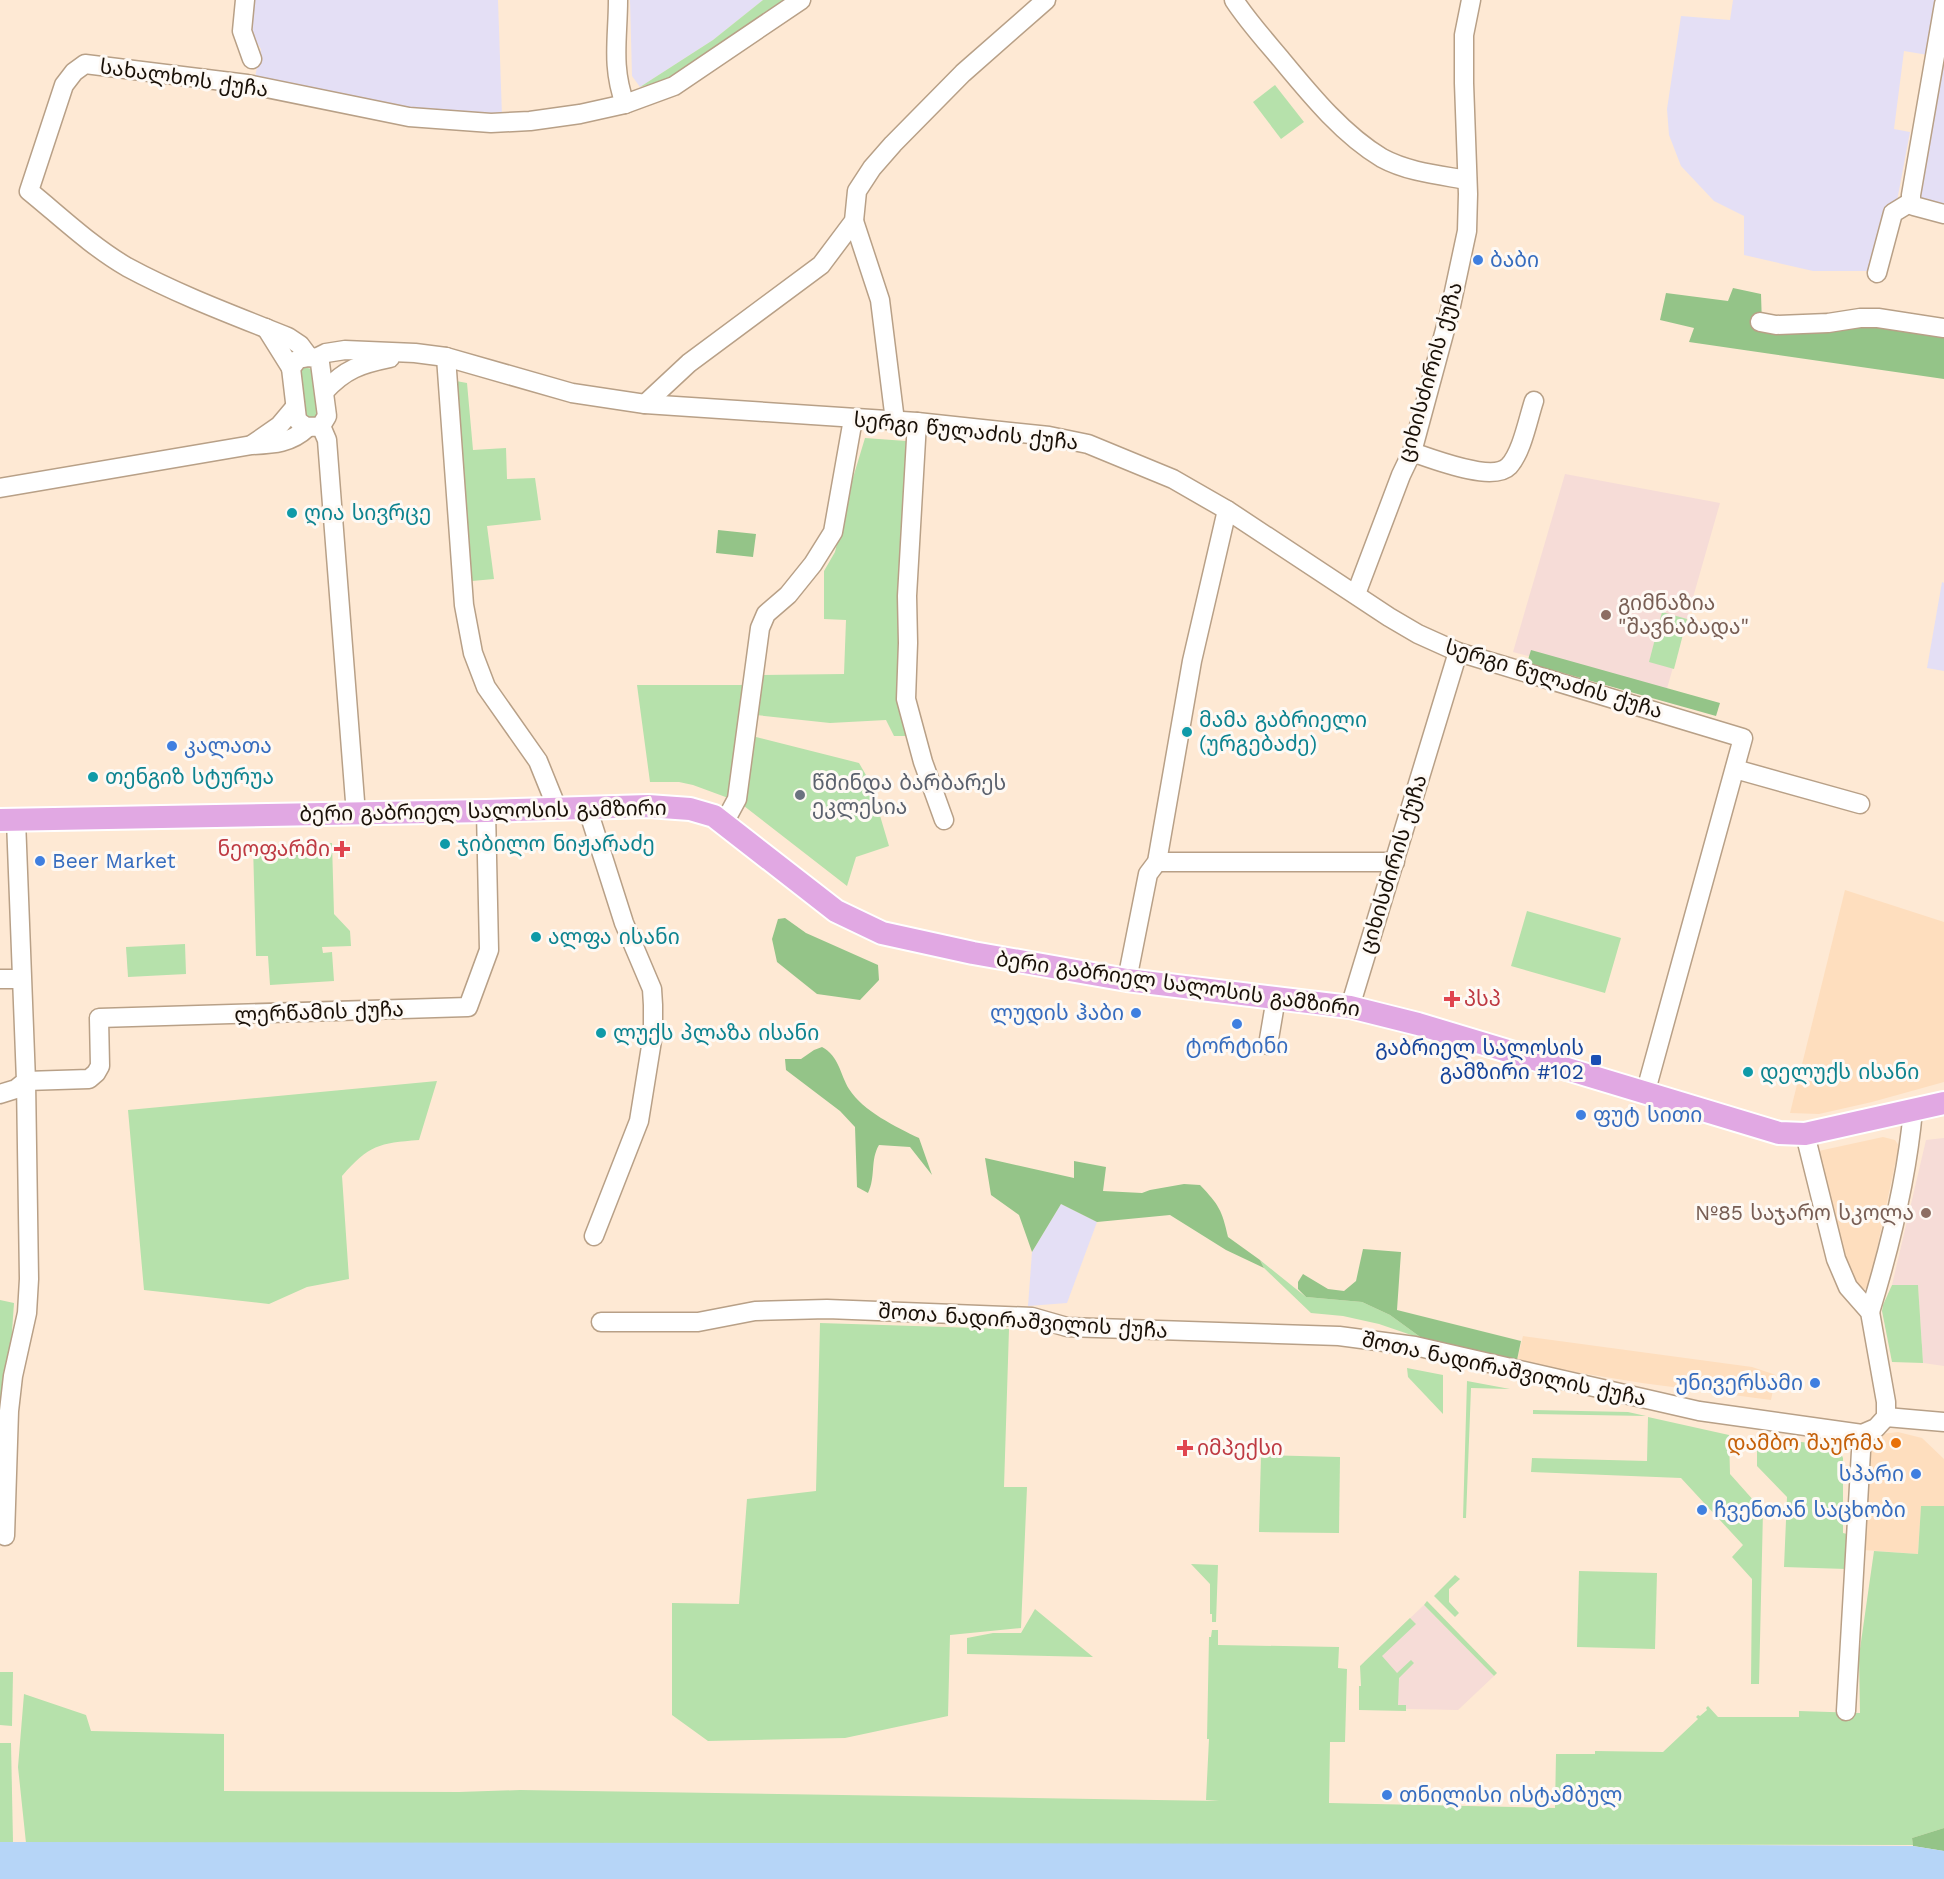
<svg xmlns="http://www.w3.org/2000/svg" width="1944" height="1879" viewBox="0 0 1944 1879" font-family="'Work Sans','Noto Sans Georgian',sans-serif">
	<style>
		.built { fill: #fedebe }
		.industrial { fill: #e4dff5 }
		.education { fill: #f6dcd7 }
		.green { fill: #b6e1ab }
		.forest { fill: #94c488 }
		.water { fill: #b6d5f7 }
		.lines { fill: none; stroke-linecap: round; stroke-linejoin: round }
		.minor-casing { stroke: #b8a087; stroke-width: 21 }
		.major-casing { stroke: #fff; stroke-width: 26 }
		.minor { stroke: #fff; stroke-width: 18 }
		.major { stroke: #e1a8e3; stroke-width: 22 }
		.shop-dot { fill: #3f7fe0; stroke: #fef9f4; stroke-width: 2 }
		.culture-dot { fill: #0f9aa8; stroke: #fef9f4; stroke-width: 2 }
		.education-dot { fill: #8d6e63; stroke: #fef9f4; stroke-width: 2 }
		.worship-dot { fill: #6b7280; stroke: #fef9f4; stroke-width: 2 }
		.health-dot { fill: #e0444e; stroke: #fef9f4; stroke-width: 2 }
		.transit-dot { fill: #1a4fb4; stroke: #fef9f4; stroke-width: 2 }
		.food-dot { fill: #e8710a; stroke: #fef9f4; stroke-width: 2 }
		.labels { text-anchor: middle; stroke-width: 6; stroke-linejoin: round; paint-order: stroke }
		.street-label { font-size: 21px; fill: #191007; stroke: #fef9f4 }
		.shop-label { font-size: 21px; fill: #366cbe; stroke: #fef9f4; text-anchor: start }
		.culture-label { font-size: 21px; fill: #0d838f; stroke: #fef9f4; text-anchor: start }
		.education-label { font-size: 21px; fill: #785e54; stroke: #fef9f4; text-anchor: start }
		.worship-label { font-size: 21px; fill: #5b616d; stroke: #fef9f4; text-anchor: start }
		.health-label { font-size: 21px; fill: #be3a42; stroke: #fef9f4; text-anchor: start }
		.transit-label { font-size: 21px; fill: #164399; stroke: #fef9f4; text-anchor: end }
		.food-label { font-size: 21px; fill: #c56008; stroke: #fef9f4; text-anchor: end }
	</style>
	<rect width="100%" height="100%" fill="#fee9d4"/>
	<g class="built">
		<polygon points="1845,890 1944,922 1944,1082 1872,1102 1819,1114 1790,1113"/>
		<polygon points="1883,1137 1895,1140 1899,1146 1869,1286 1865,1289 1859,1290 1852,1285 1814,1152"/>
		<polygon points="1523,1336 1752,1367 1776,1375 1771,1400 1642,1383 1525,1364 1517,1360"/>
		<polygon points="1898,1432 1922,1438 1944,1459 1944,1506 1921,1507 1918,1554 1864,1550 1870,1439 1882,1434"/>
	</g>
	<g class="industrial">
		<polygon points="251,0 498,0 502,116 405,109 255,77 261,49 247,28"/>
		<polygon points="630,0 763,0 713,40 640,87 632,76"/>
		<polygon points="1733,0 1937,0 1928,55 1904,51 1894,129 1910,132 1897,201 1875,271 1813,271 1744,255 1744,216 1714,201 1681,166 1669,135 1667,109 1681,16 1730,20"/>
		<polygon points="1944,49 1944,210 1916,202"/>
		<polygon points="1942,582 1944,583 1944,671 1927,668"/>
		<polygon points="1061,1204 1097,1222 1067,1303 1028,1306 1032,1252"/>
	</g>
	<g class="education">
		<polygon points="1565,474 1720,503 1666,692 1513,652"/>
		<polygon points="1944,1138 1944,1366 1923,1363 1918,1286 1892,1285 1926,1140"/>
		<polygon points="1424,1605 1494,1676 1458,1710 1363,1708 1364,1662"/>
	</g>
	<g class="green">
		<path d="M 763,0 L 787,0 C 742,34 695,74 640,87 L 713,40 Z"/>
		<polygon points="1275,85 1304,122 1281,139 1253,102"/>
		<polygon points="303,367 312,369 318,411 315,417 307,418 304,417 298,371"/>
		<polygon points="456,381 467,383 473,450 506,448 507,479 535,478 541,520 487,526 494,579 472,581"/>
		<polygon points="865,438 906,441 900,556 899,662 907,736 894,736 886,720 830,723 756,715 761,675 844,674 846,620 824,619 824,571 835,552 849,491"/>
		<polygon points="1662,612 1687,619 1674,669 1649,662"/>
		<polygon points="637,685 743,685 731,799 693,785 679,782 650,782"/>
		<polygon points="752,736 859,763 870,782 889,846 856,857 847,886 744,806"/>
		<polygon points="332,843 334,914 350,931 351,946 322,947 323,953 332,952 334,981 270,985 268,956 256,956 253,845"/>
		<polygon points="1527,911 1621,938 1605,993 1511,966"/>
		<polygon points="185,944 186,974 128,977 126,947"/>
		<path d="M 437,1081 L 419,1140 C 379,1143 369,1145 342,1176 L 349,1279 L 307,1287 L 269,1304 L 144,1290 L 128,1110 Z"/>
		<polygon points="1260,1260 1306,1297 1362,1302 1390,1315 1423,1339 1379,1324 1343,1316 1311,1313 1264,1268"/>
		<polygon points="1892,1285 1918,1285 1923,1363 1892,1362 1882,1311 1883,1305"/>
		<polygon points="0,1300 14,1303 0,1505"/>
		<polygon points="820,1323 1009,1329 1004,1487 1027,1487 1021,1628 950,1635 948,1716 845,1738 708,1741 672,1715 672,1603 739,1604 747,1499 816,1491"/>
		<polygon points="1407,1368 1443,1375 1443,1414 1408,1377"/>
		<polygon points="1467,1381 1510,1389 1471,1388 1466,1518 1463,1518"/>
		<polygon points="1533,1410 1628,1412 1646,1416 1533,1414"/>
		<polygon points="1648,1417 1729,1435 1730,1474 1763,1511 1759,1684 1751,1684 1752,1579 1732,1557 1743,1545 1681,1478 1531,1472 1532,1458 1647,1461"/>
		<polygon points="1757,1436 1838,1447 1843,1458 1843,1533 1847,1534 1846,1569 1784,1567 1787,1497 1757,1466"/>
		<polygon points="1261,1455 1340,1457 1339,1533 1259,1532"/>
		<polygon points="1921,1506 1944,1506 1944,1828 1912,1838 1913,1845 26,1843 18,1767 24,1694 86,1715 91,1731 224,1734 224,1791 459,1792 520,1790 1219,1801 1206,1800 1209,1739 1207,1739 1209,1637 1211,1637 1212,1630 1218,1630 1218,1645 1339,1647 1338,1668 1347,1669 1345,1742 1330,1742 1329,1803 1555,1808 1556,1754 1595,1754 1595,1751 1663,1752 1698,1719 1696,1717 1698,1715 1700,1716 1707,1710 1706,1708 1708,1706 1718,1717 1799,1717 1799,1711 1860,1713 1859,1656 1874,1551 1918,1554"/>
		<polygon points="1191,1564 1218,1565 1216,1622 1212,1622 1212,1614 1210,1614 1210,1584"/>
		<polygon points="1579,1571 1657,1573 1655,1649 1577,1647"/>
		<polygon points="1455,1575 1460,1579 1449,1589 1449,1602 1459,1613 1455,1617 1434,1596"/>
		<polygon points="1427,1601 1497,1673 1494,1676 1424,1605"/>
		<polygon points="1035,1609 1093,1657 967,1654 967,1638 993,1633 1021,1633"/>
		<polygon points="1410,1618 1416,1624 1382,1656 1397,1673 1411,1660 1414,1663 1399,1678 1398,1705 1406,1705 1406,1711 1359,1710 1359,1686 1361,1686 1360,1666"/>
		<polygon points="0,1672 13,1672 12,1726 0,1725"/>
		<polygon points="0,1743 11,1743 13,1842 0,1842"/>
	</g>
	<g class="forest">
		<polygon points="1733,288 1761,294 1762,325 1873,325 1944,335 1944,379 1689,342 1694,328 1660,320 1666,293 1728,301"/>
		<polygon points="718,530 756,534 753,557 716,553"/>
		<polygon points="1531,650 1720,703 1716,716 1527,663"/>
		<polygon points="785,918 806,933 878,965 879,980 860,1000 817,994 777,962 772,939 778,919"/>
		<path d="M 822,1047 C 839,1056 840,1074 849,1089 C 863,1111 896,1127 919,1138 L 932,1175 L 910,1147 L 879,1145 C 870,1160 876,1177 868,1193 L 857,1187 L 855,1127 L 840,1111 L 786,1070 L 785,1059 L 801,1059 L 814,1050 Z"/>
		<path d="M 985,1158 L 1074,1178 L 1074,1161 L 1106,1167 L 1103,1191 L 1142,1193 L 1150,1190 L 1184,1184 L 1200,1185 C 1219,1205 1222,1210 1228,1237 L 1260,1260 L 1264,1268 L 1226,1250 L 1170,1215 L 1097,1222 L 1061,1204 L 1032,1252 L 1019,1215 L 991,1195 Z"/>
		<polygon points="1363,1249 1401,1252 1397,1310 1521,1341 1517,1360 1423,1339 1390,1315 1362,1302 1306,1297 1298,1289 1298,1282 1303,1274 1328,1289 1344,1291 1356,1281"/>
		<polygon points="1944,1828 1944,1851 1913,1846 1912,1838"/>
	</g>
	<polygon class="water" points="0,1842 1555,1844 1913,1846 1944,1851 1944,1879 0,1879"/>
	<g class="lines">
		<g class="minor-casing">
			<g id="minor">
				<polyline points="245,0 242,31 252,59"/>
				<path d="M 618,0 C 618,38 611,66 625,104"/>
				<path d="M 1234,0 C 1247,20 1264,39 1280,58 C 1309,93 1342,134 1382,158 C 1408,172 1439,175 1467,180"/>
				<polyline points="1944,4 1911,195 1911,202 1914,206 1944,214"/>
				<polyline points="854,221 880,300 895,421"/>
				<polyline points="1877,273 1893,213 1911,202"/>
				<polyline points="1760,322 1776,325 1828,323 1860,318 1878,318 1944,328"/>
				<polyline points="266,328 291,368"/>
				<path d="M 309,357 L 300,345 L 288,337 C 233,315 179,295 127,267 C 91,246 61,217 29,191 L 64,85 L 74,72 L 85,64 L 247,84 L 409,117 L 491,123 L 530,121 L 580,114 L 625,104 L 674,86 L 801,0"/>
				<path d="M 309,357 L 316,358 L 320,363 L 327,416 L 321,426 C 311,427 304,429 297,419 L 291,368 L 298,359 Z"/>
				<polyline points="446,357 464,605 473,653 486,687 538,761 557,808"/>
				<polyline points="316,358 326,353 345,350 415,353 446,357 572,393 645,404 917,422 1049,436 1088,444 1173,479 1227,510 1389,617 1418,634 1458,652 1743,738 1645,1094"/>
				<path d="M 325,391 C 345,369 361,364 390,358"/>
				<polyline points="645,404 689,363 821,265 854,221 857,191 872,168 893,144 963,73 1046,0"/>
				<polyline points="917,422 907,596 908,643 906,699 923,762 944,820"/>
				<polyline points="321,426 327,440 356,814"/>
				<polyline points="253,444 279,426 295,407"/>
				<path d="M 1412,452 C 1433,459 1493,483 1509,466 C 1522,452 1528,419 1534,401"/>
				<path d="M 0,488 L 252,445 C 274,444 291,443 307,428"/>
				<polyline points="1356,594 1401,475 1412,452 1449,315 1467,231 1468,194 1464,83 1464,35 1471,0"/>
				<polyline points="1735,769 1860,804"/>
				<polyline points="587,807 624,923 652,989 653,1005 653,1034 639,1121 594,1236"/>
				<polyline points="724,823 737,799 760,628 766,614 788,595 813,564 833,532 853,419"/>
				<polyline points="1157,862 1395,862"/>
				<polyline points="0,979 21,979"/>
				<polyline points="1127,980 1148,874 1157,862 1192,661 1227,510"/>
				<polyline points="1350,1007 1458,652"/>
				<polyline points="1268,1045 1276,998"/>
				<polyline points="0,1094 16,1089 26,1081 16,820"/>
				<path d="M 1870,1312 C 1890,1247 1907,1178 1913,1110"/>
				<polyline points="601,1322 698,1322 755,1311 827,1309 1032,1317 1067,1327 1339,1336 1415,1346 1699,1411 1862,1434 1876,1428 1886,1417 1886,1402 1870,1312 1848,1287 1836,1259 1805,1134"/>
				<polyline points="1886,1417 1944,1422"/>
				<polyline points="5,1536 9,1411 13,1376 27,1313 29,1279 26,1081 89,1079 96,1073 100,1066 99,1018 468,1007 489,950 486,811"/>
				<polyline points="1846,1711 1862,1434"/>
			</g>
		</g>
		<g class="major-casing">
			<polyline id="major" points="0,820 486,811 648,806 690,809 714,816 836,911 882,933 973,953 1127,980 1350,1007 1418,1024 1779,1133 1805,1134 1944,1103"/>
		</g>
		<use href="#minor" class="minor"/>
		<use href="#major" class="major"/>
	</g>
	<g class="shop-dot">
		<circle cx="1478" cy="260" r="6"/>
		<circle cx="172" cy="746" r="6"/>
		<circle cx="40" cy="861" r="6"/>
		<circle cx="1136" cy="1013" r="6"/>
		<circle cx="1237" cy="1024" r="6"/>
		<circle cx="1581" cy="1115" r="6"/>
		<circle cx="1815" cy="1383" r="6"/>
		<circle cx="1916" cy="1474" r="6"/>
		<circle cx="1702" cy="1510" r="6"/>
		<circle cx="1387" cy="1795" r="6"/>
	</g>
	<g class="culture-dot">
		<circle cx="292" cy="513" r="6"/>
		<circle cx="1187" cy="732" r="6"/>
		<circle cx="93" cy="777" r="6"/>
		<circle cx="445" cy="844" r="6"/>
		<circle cx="536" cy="937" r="6"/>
		<circle cx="601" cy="1033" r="6"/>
		<circle cx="1748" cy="1072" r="6"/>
	</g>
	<g class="education-dot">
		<circle cx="1606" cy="615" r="6"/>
		<circle cx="1926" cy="1213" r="6"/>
	</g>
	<circle class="worship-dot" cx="800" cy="795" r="6"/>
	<g class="health-dot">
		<path d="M339 840h6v6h6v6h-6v6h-6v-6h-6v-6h6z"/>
		<path d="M1449 990h6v6h6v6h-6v6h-6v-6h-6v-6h6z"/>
		<path d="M1182 1439h6v6h6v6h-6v6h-6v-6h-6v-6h6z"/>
	</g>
	<rect class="transit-dot" x="1590" y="1054" width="12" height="12" rx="3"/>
	<circle class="food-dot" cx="1896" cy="1443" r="6"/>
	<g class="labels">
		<g class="street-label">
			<text transform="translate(184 78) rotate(8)" y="7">სახალხოს ქუჩა</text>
			<text transform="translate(1430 372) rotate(-74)" y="7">ციხისძირის ქუჩა</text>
			<text transform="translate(966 431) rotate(6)" y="7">სერგი წულაძის ქუჩა</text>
			<text transform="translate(1554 679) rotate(17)" y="7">სერგი წულაძის ქუჩა</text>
			<text transform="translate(483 811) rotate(-1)" y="7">ბერი გაბრიელ სალოსის გამზირი</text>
			<text transform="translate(1393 864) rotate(-73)" y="7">ციხისძირის ქუჩა</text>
			<text transform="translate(1178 984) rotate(8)" y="7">ბერი გაბრიელ სალოსის გამზირი</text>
			<text transform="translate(319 1012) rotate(-2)" y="7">ლერწამის ქუჩა</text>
			<text transform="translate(1023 1321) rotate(4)" y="7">შოთა ნადირაშვილის ქუჩა</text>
			<text transform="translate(1504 1369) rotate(12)" y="7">შოთა ნადირაშვილის ქუჩა</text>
		</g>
		<g class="shop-label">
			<text x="1490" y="267">ბაბი</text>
			<text x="184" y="753">კალათა</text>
			<text x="52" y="868">Beer Market</text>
			<text x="1124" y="1020" text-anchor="end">ლუდის ჰაბი</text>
			<text x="1237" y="1053" text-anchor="middle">ტორტინი</text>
			<text x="1593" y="1122">ფუტ სითი</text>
			<text x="1803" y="1390" text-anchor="end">უნივერსამი</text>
			<text x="1904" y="1481" text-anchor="end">სპარი</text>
			<text x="1714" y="1517">ჩვენთან საცხობი</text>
			<text x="1399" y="1802">თნილისი ისტამბულ</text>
		</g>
		<g class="culture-label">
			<text x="304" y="520">ღია სივრცე</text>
			<text x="1199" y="727">მამა გაბრიელი<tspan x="1199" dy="24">(ურგებაძე)</tspan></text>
			<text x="105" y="784">თენგიზ სტურუა</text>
			<text x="457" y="851">ჯიბილო ნიჟარაძე</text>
			<text x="548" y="944">ალფა ისანი</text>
			<text x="613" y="1040">ლუქს პლაზა ისანი</text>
			<text x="1760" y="1079">დელუქს ისანი</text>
		</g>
		<g class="education-label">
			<text x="1618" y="610">გიმნაზია<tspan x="1618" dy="24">"შავნაბადა"</tspan></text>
			<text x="1914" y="1220" text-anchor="end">№85 საჯარო სკოლა</text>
		</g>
		<g class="worship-label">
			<text x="812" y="790">წმინდა ბარბარეს<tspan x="812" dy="24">ეკლესია</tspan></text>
		</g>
		<g class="health-label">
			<text x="330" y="856" text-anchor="end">ნეოფარმი</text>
			<text x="1464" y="1006">პსპ</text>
			<text x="1197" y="1455">იმპექსი</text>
		</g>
		<g class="transit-label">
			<text x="1584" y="1055">გაბრიელ სალოსის<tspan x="1584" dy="24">გამზირი #102</tspan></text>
		</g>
		<g class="food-label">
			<text x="1884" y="1450">დამბო შაურმა</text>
		</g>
	</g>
</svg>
